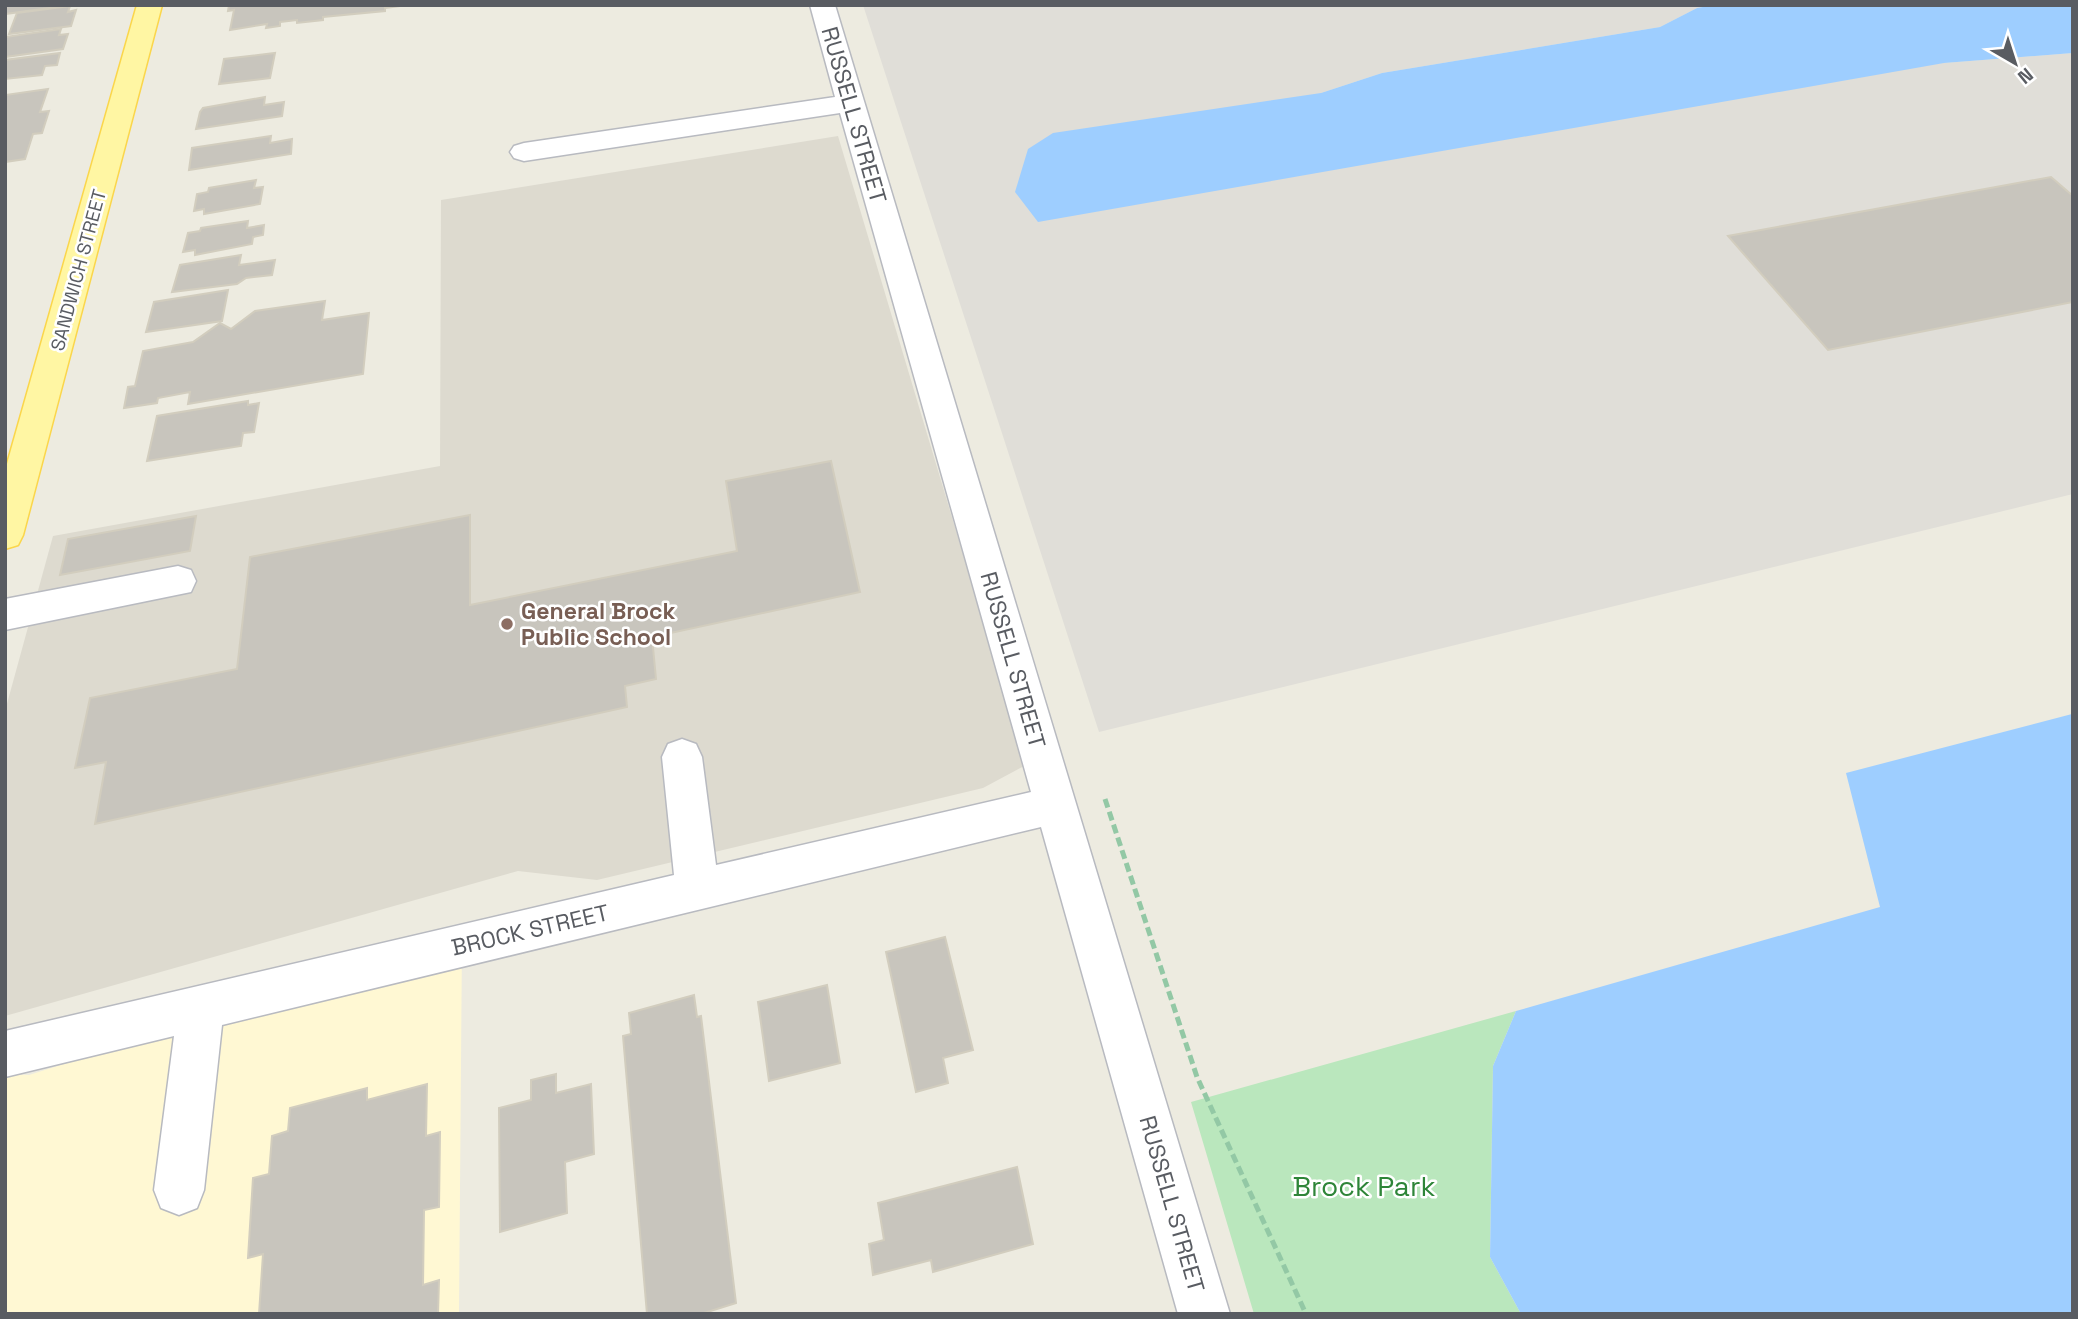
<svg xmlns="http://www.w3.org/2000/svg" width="2078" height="1319" viewBox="0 0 2078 1319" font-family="'Space Grotesk',sans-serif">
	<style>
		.commercial { fill: #fff8d3 }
		.industrial { fill: #e0ded8 }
		.education { fill: #dddacf }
		.green { fill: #bae7bd }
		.water { fill: #9eceff }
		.building { fill: #c8c5bd; stroke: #d2cdbe; stroke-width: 2 }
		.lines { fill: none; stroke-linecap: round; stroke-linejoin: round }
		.minor-casing { stroke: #b8bac0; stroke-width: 3 }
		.major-casing { stroke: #fbd64b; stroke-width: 3 }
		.path { stroke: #93c8a5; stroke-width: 5; stroke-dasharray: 9 4.5; stroke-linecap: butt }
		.minor { fill: #fff; fill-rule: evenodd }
		.major { fill: #fff6a3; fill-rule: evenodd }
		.education-dot { fill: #8d6e63; stroke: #fff; stroke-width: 2.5 }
		.labels { text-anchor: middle; stroke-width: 5; stroke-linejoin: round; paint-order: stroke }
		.far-street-label { font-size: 19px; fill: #595c62; stroke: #fff }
		.street-label { font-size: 23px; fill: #595c62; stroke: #fff }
		.education-label { font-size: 23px; font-weight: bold; fill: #785e54; stroke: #fff; text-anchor: start }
		.near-park-label { font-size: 28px; fill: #2e8538; stroke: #fff }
	</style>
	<rect width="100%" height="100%" fill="#edebe0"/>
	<polygon class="commercial" points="462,939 459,1314 5,1314 5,1074 29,1075"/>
	<polygon class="industrial" points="863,5 1714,5 1697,8 1660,27 1382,73 1321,93 1944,63 2073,53 2073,494 1099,732"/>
	<polygon class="education" points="838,136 1026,765 983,788 597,880 518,871 5,1016 5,711 53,536 440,466 441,200"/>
	<polygon class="green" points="1516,1011 1493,1066 1490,1257 1521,1314 1254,1314 1191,1102"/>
	<g class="water">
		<polygon points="1714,5 2073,5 2073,53 1944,63 1038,222 1015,192 1028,149 1053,133 1321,93 1382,73 1660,27 1697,8"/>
		<polygon points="2072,714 2073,1314 1521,1314 1490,1257 1493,1066 1516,1011 1880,907 1846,773"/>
	</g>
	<g class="building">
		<polygon points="5,5 72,5 5,14"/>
		<polygon points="229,5 408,5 385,8 385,11 323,17 323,20 297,23 297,20 280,22 280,26 266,28 267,24 230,30 234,10 228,11"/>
		<polygon points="70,6 68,12 76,10 71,26 9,34 17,13"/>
		<polygon points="61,29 59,35 68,34 63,49 5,57 5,37"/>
		<polygon points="60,53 57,65 45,66 42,75 5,79 5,60"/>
		<polygon points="275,53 270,78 219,84 224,59"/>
		<polygon points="48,89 40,112 49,111 42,133 33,134 25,159 5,162 5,95"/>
		<polygon points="265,97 264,105 284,102 282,116 196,129 200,112 203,108"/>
		<polygon points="271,136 270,143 292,139 291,154 189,170 192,148"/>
		<polygon points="2051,177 2073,196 2073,302 1828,350 1728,236"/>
		<polygon points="256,180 254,188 263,187 260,204 204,214 204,209 194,211 197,194 208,192 209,188"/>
		<polygon points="248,221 247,228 264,225 263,235 253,237 252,244 195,255 195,250 183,252 188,233 200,231 201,228"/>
		<polygon points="241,255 239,265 275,260 272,275 246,278 237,284 172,292 180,265"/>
		<polygon points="228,290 222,321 146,332 154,302"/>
		<polygon points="325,301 322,320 369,313 363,374 188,404 190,392 158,398 157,403 124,408 128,387 135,386 143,351 193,342 220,323 231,329 255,311"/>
		<polygon points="248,401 248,405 259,403 254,432 243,433 241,446 147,461 157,416"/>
		<polygon points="831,461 860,592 652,637 656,679 625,686 627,707 95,824 106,762 75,768 90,698 237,669 250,557 470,515 470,605 737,551 726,481"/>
		<polygon points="196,516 190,551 60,575 68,539"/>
		<polygon points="945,937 973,1050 943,1058 948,1083 916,1092 886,952"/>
		<polygon points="827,985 840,1063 769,1081 758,1002"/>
		<polygon points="694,995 697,1017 701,1016 736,1303 701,1314 647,1314 623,1036 631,1034 629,1013"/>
		<polygon points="556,1074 556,1093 591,1084 594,1154 565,1162 567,1213 500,1232 499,1108 531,1100 531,1080"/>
		<polygon points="427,1084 426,1136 440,1132 439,1207 424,1210 423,1285 439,1280 438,1314 259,1314 263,1254 248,1258 253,1178 269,1174 272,1136 288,1131 290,1108 367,1088 367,1100"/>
		<polygon points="1017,1167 1033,1244 933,1272 931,1260 873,1275 869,1244 884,1240 878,1203"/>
	</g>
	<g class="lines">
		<g class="minor-casing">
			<g id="minor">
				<polygon points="810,5 835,5 1230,1314 1178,1314 1041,827 222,1025 204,1190 197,1208 179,1215 161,1208 154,1190 174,1036 5,1077 5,1031 674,875 662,757 668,744 682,739 696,744 702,757 716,865 1031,792 840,113 524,161 514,158 510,152 514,146 524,143 835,97"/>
				<polygon points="178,566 191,570 196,581 191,592 5,630 5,599"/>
			</g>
		</g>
		<g class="major-casing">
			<polygon id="major" points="137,5 162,5 23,535 18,545 5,549 5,471"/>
		</g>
		<polyline class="path" points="1105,799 1197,1077 1306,1314"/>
		<use href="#minor" class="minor"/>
		<use href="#major" class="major"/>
	</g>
	<circle class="education-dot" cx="507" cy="624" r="7"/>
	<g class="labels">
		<g class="far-street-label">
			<text transform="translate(78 270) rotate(-75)" y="7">SANDWICH STREET</text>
		</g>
		<g class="street-label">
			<text transform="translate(854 115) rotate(74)" y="8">RUSSELL STREET</text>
			<text transform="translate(1013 660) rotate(74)" y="8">RUSSELL STREET</text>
			<text transform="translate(530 930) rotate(-13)" y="8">BROCK STREET</text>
			<text transform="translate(1172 1204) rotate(74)" y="8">RUSSELL STREET</text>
		</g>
		<g class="education-label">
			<text x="521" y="619">General Brock<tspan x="521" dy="26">Public School</tspan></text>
		</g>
		<g class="near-park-label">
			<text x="1364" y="1196">Brock Park</text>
		</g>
	</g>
	<rect width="2078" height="1319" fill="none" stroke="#595c62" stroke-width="14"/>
	<g transform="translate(2015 63) rotate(141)" stroke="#ffffff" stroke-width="5" paint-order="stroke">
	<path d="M0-5L12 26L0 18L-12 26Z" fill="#595c62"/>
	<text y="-10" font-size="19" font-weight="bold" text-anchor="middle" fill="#595c62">N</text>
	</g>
</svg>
